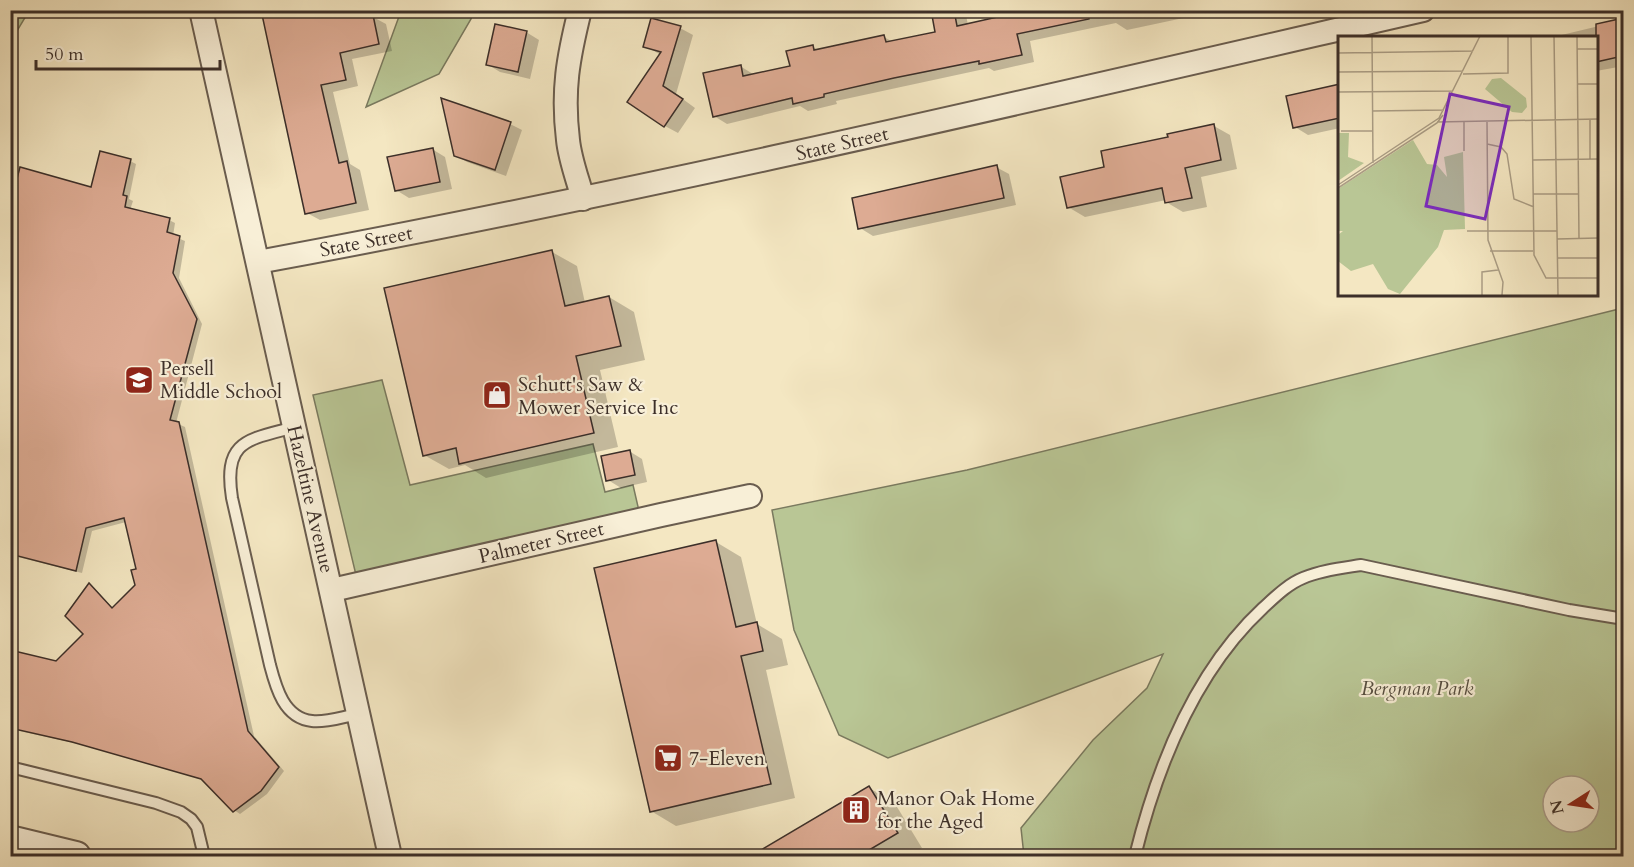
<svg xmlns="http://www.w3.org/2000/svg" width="1634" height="867" viewBox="0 0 1634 867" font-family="Cardo,serif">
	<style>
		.green { fill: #b9c695; stroke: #7a7a5f; stroke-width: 1.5; fill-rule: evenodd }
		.shadow { fill: #0003 }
		.building { fill: #ddab93; stroke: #3c2f29; stroke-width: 1.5 }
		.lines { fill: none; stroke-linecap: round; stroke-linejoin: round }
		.service-casing { stroke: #6a5d4f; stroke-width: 14 }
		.minor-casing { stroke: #6a5d4f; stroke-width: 26 }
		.tertiary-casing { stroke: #6a5d4f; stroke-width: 32 }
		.service { stroke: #f8efd7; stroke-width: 10 }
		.minor { stroke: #f8efd7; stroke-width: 22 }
		.tertiary { stroke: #f8efd7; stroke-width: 28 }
		.labels { text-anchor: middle; stroke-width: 4.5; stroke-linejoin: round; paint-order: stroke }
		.street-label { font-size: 20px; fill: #3c2f29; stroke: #f8efd7 }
		.poi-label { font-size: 20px; fill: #3c2f29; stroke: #f8efd7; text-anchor: start }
		.park-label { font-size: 20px; font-style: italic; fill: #554d3f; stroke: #f8efd7 }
		.inset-road { fill: none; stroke: #aa9d85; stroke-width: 1.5 }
		.view { fill: #7b2cbf; fill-opacity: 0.15; stroke: #7b2cbf; stroke-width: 3 }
		.inset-edge { fill: none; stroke: #3c2f29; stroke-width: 3 }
	</style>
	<rect width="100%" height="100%" fill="#f4e7c2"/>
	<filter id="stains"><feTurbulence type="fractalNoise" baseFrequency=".00333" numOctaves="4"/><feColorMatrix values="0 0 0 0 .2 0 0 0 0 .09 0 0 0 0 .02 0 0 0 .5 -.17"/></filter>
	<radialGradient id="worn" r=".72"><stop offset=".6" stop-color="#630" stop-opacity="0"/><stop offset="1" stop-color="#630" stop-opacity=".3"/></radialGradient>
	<g class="green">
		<polygon points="11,10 29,11 11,41 10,11"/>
		<polygon points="401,11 473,11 471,19 439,74 366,107"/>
		<path d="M 1623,308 L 1623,856 L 1024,856 L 1021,828 L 1093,740 L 1147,688 L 1163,654 L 888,758 L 839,735 L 794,630 L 772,510 L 967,470 ZM 1553,786 L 1589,786 L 1589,822 L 1553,822 Z"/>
		<polygon points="382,380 410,485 593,444 605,492 633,485 639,511 356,575 313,395"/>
	</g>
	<g class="shadow">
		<polygon points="260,10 344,10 347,22 373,17 386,24 392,51 352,59 358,86 333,92 350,164 360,170 369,210 320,220 307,213 265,19 262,17"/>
		<polygon points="932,10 965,10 968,25 1013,15 1012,10 1221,10 1127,30 1116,23 1030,41 1034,62 994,71 989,68 836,101 837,104 808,111 800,106 727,124 714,116 740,66 753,74 791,67 813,47 819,51 884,37 893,42 937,33"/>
		<polygon points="1624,20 1624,66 1596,71 1596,38 1549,38"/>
		<polygon points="680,28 693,35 676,94 695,108 678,133 665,126 661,55 645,46"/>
		<polygon points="526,32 539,40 530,79 500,72 487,64"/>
		<polygon points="1340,86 1340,128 1308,135 1295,127"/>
		<polygon points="510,124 522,130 506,176 467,162 455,155"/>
		<polygon points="1214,126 1230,135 1237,169 1201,177 1207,207 1183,212 1166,202 1166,200 1085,217 1068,207 1106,169 1170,138"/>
		<polygon points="432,149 445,157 452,189 409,198 396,190"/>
		<polygon points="130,161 136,164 129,199 133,201 130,210 169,220 175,223 173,236 185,241 179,278 202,324 176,423 185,427 254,736 284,771 267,794 240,814 234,810 205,780 79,744 10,729 10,651 56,663 85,634 89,585 95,589 113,608 136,585 137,570 126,522 92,531 82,573 10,555 10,212 92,189"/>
		<polygon points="996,167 1009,174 1016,205 873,236 860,228"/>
		<polygon points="552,252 577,266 585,303 609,297 634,312 645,360 600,370 618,447 486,478 465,465 449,469 424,455"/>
		<polygon points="629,451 642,459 647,482 621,488 608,480"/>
		<polygon points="716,542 741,557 757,624 782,639 788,665 766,670 795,798 676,826 651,811"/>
		<polygon points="869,788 894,802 922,848 907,856 754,856"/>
	</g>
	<g class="building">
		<polygon points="261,10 367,10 368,16 373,15 379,44 340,53 346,80 321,85 339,163 347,161 356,203 305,214"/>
		<polygon points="931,10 954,10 957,26 1011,14 1010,10 1088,10 1089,19 1017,34 1022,55 979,64 979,61 894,78 824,94 824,97 793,104 792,98 713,117 703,73 741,65 743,76 790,66 786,51 813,45 814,50 884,35 886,42 935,32"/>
		<polygon points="651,18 681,26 663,86 683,99 664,127 627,102 661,52 643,47"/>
		<polygon points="1619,19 1623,41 1623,56 1596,62 1596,24"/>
		<polygon points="495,24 527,31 518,72 486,65"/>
		<polygon points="1340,84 1340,118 1293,128 1286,96"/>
		<polygon points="441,98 511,122 495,170 454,156"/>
		<polygon points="1214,124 1221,160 1185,168 1192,198 1165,203 1162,188 1067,208 1060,177 1104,167 1101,151 1168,137 1167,134"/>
		<polygon points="433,148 440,182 395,191 387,157"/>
		<polygon points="100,151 131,159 123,195 127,196 125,207 170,218 167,232 180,236 173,273 197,319 170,420 179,422 248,731 279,767 261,791 233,812 201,779 72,742 10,728 10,650 56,661 83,634 65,616 89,583 112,608 135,585 131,570 136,569 124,518 86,528 76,571 10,554 10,206 20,167 91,187"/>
		<polygon points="997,165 1004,198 858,229 852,198"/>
		<polygon points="552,250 565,306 609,296 621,346 576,356 594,433 459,464 456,448 423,456 384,288"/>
		<polygon points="630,450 635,475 606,481 601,456"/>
		<polygon points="716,540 736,627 757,622 763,651 741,656 771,784 650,812 594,568"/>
		<polygon points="869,786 898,833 859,856 751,856"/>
	</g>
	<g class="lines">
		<g class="service-casing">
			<g id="service">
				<path d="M 295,427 C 247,440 223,440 232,498 L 270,665 C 276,688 284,718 312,721 C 326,723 345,716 359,714"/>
				<polyline points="10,767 156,803 181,812 191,819 197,827 204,856"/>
				<path d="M 1135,856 C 1157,767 1194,672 1263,608 C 1275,597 1288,584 1303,578 C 1322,570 1342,568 1361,565 L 1569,610 L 1624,619"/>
			</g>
		</g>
		<g class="minor-casing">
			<g id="minor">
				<polyline points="201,10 390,856"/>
				<path d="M 580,10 C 568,58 562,91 568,140 C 570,160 578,180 583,199"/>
				<path d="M 258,262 C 649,190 1036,99 1423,10"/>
				<polyline points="332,590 661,515 750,496"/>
			</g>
		</g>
		<g class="tertiary-casing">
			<polyline id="tertiary" points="10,840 76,856"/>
		</g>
		<use href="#service" class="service"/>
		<use href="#minor" class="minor"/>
		<use href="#tertiary" class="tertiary"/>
	</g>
	<defs>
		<g id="school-square" transform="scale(1.5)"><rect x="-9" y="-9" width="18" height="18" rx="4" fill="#8f2418" stroke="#f8efd7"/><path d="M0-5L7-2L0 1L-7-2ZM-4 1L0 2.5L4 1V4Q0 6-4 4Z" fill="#fff"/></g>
		<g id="shop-square" transform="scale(1.5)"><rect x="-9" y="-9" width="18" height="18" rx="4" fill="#8f2418" stroke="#f8efd7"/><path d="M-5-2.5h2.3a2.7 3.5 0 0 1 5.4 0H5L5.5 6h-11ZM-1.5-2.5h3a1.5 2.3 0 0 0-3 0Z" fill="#fff"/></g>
		<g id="supermarket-square" transform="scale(1.5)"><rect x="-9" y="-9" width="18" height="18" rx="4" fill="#8f2418" stroke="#f8efd7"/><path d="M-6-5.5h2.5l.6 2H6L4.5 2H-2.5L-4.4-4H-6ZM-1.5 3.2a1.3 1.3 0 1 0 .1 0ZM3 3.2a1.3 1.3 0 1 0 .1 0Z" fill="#fff"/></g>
		<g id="building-square" transform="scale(1.5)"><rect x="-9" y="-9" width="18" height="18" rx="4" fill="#8f2418" stroke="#f8efd7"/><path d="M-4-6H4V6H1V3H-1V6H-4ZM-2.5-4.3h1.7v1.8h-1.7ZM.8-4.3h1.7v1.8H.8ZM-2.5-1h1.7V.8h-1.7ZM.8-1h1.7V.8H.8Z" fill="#fff"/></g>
	</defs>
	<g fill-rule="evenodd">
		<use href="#school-square" x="139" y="380"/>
		<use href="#shop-square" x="497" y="395"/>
		<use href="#supermarket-square" x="668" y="758"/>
		<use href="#building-square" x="856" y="810"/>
	</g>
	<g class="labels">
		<g class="street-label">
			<text transform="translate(842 143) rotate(-13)" y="7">State Street</text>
			<text transform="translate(366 241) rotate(-11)" y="7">State Street</text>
			<text transform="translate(311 499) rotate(77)" y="7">Hazeltine Avenue</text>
			<text transform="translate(541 542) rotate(-13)" y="7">Palmeter Street</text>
		</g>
		<g class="poi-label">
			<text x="160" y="375">Persell<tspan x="160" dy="23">Middle School</tspan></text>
			<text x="518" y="391">Schutt's Saw &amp;<tspan x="518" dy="23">Mower Service Inc</tspan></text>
			<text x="689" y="765">7-Eleven</text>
			<text x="877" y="805">Manor Oak Home<tspan x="877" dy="23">for the Aged</tspan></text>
		</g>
		<g class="park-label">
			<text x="1417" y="695">Bergman Park</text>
		</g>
	</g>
	<g transform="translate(1338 36)">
		<rect width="260" height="260" fill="#f4e7c2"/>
		<path d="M 163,42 L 188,62 L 189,71 L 184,77 L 174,76 L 147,53 L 154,43 ZM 0,97 L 11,97 L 10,121 L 26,127 L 0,145 ZM 75,104 L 89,128 L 99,129 L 109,141 L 106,121 L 125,116 L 127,193 L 106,194 L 100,211 L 62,258 L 50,253 L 35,228 L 13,235 L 0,225 L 0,199 L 5,195 L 0,195 L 0,153 Z" fill="#b9c695"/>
		<path class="inset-road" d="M 34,0 L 35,127M 193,0 L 196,219 L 208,242 L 260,242M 216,0 L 220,259M 239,0 L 241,203M 239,13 L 260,13M 0,17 L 135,15M 0,36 L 125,35M 125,38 L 170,37 L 170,0M 240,48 L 260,48M 0,56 L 115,55M 34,75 L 106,74M 252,83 L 252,123M 126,85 L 126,115M 149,85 L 150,204 L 165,246 L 164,259M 99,86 L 260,83M 3,95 L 34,95M 149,108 L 163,111 L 169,118 L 176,163 L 196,171M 195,124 L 260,123M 0,149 L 101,82 L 142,0M 0,152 L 99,87 L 105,79M 195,158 L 241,158M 129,195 L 219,195M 219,203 L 260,202M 152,215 L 195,215M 219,222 L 260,222M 144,259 L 144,236 L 160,234"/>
		<path class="view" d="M 112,58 L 171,71 L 147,183 L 88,170 Z"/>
		<rect width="260" height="260" class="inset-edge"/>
	</g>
	<rect width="1634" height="867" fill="none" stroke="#f4e7c2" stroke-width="36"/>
	<rect x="12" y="12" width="1610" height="843" fill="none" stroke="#3c2f29" stroke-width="3"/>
	<rect x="18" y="18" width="1598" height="831" fill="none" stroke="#3c2f29" stroke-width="1.5"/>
	<g transform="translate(1571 804) rotate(258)"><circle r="28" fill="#f8efd7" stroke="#ada291" stroke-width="1.5"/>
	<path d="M0-4.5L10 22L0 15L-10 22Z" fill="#8f2418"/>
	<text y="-9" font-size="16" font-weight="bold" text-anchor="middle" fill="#3c2f29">N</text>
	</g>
	<path d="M36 60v9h184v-9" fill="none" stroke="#3c2f29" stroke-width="3"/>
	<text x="45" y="60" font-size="18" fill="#3c2f29" stroke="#f8efd7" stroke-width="4.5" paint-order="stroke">50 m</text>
	<rect width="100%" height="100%" filter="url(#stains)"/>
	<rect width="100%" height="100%" fill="url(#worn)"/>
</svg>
